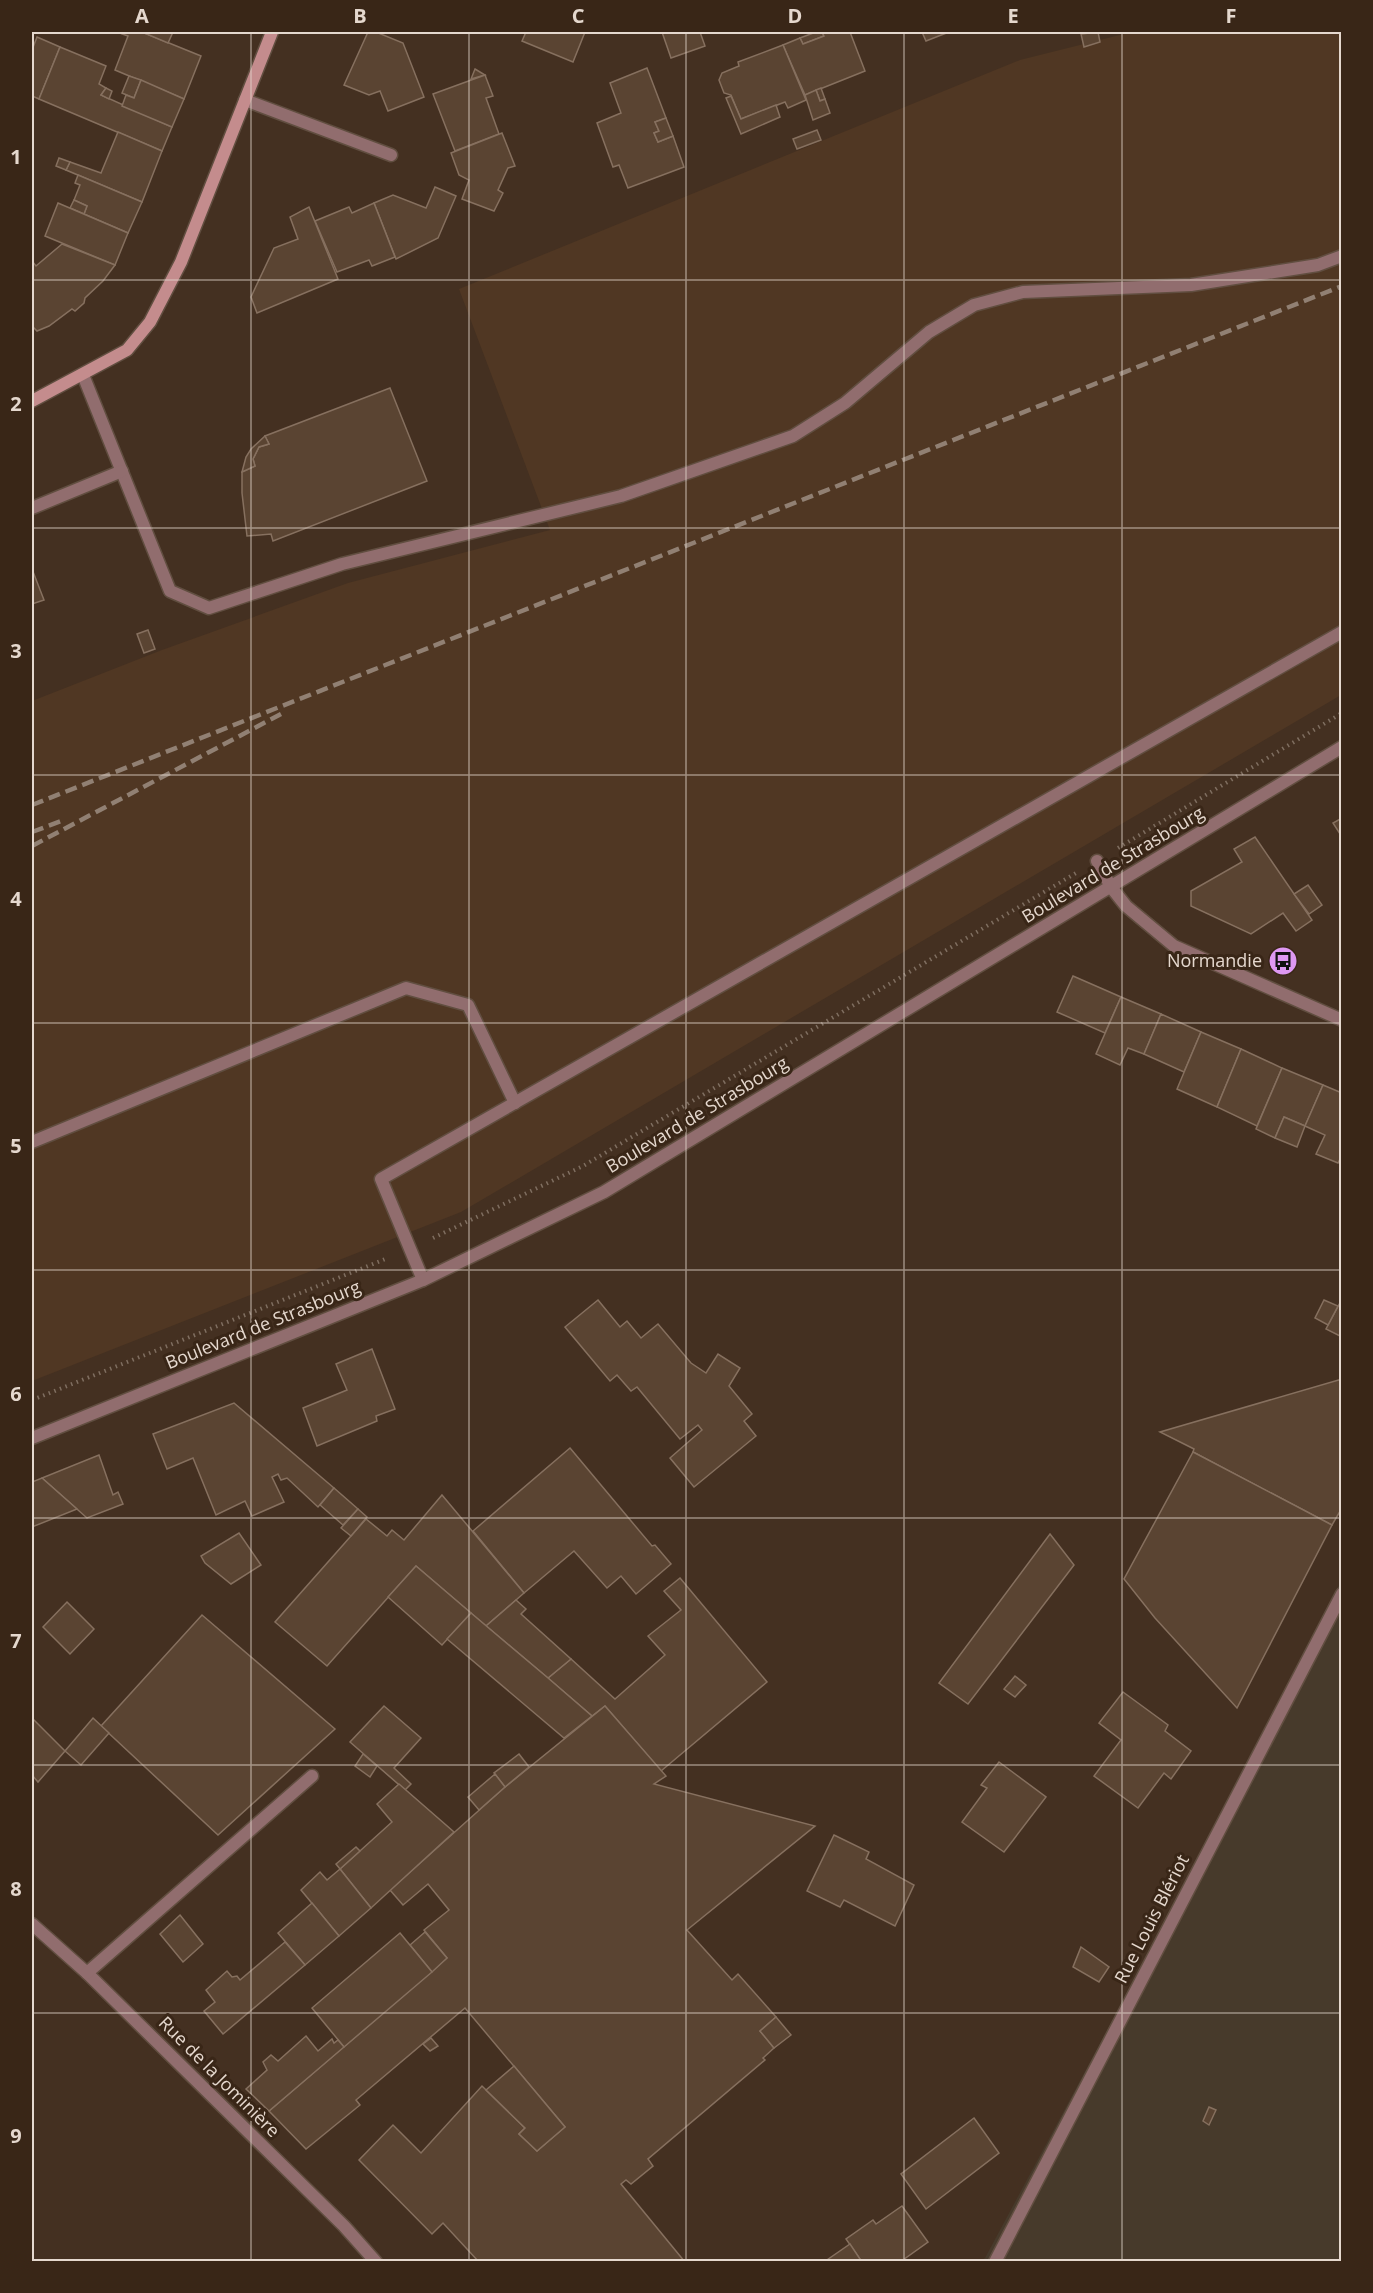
<svg xmlns="http://www.w3.org/2000/svg" width="1373" height="2293" viewBox="0 0 1373 2293" font-family="'Open Sans',sans-serif">
	<style>
		.commercial { fill: #473a2b }
		.built { fill: #503723 }
		.building { fill: #5a4432; stroke: #86705f; stroke-width: 1.5 }
		.lines { fill: none; stroke-linecap: round; stroke-linejoin: round }
		.service-casing { stroke: #614e40; stroke-width: 15 }
		.minor-casing { stroke: #614e40; stroke-width: 15 }
		.tertiary-casing { stroke: #614e40; stroke-width: 15 }
		.secondary-casing { stroke: #614e40; stroke-width: 15 }
		.path { stroke: #7f6e60; stroke-width: 4; stroke-dasharray: 1.5 4.5; stroke-linecap: butt }
		.service { stroke: #916d6e; stroke-width: 12 }
		.minor { stroke: #916d6e; stroke-width: 12 }
		.tertiary { stroke: #916d6e; stroke-width: 12 }
		.secondary { stroke: #c48c8d; stroke-width: 12 }
		.rail { stroke: #918073; stroke-width: 4.5; stroke-dasharray: 12 6; stroke-linecap: butt }
		.grid { fill: none; stroke: #e5d8ce; stroke-width: 1.5; stroke-opacity: 0.55 }
		.labels { text-anchor: middle; stroke-width: 6; stroke-linejoin: round; paint-order: stroke }
		.street-label { font-size: 18px; fill: #e5d8ce; stroke: #392617 }
		.poi-label { font-size: 18px; fill: #e5d8ce; stroke: #392617; text-anchor: end }
		.neatline { fill: none; stroke: #e5d8ce; stroke-width: 2 }
		.grid-label { font-size: 20px; text-anchor: middle; font-weight: bold; fill: #e5d8ce }
	</style>
	<rect width="100%" height="100%" fill="#443021"/>
	<polygon class="commercial" points="1341,1581 1341,2261 978,2262 985,2258 1172,1909"/>
	<polygon class="built" points="1132,32 1341,32 1341,695 461,1212 32,1381 32,701 162,650 348,583 550,530 459,289 1020,60"/>
	<g class="building">
		<polygon points="124,32 142,32 201,56 184,99 115,70 128,36 122,34"/>
		<polygon points="142,32 173,32 168,43"/>
		<polygon points="368,32 376,32 403,43 424,97 388,111 380,91 369,95 344,85"/>
		<polygon points="526,32 585,32 573,62 522,41"/>
		<polygon points="662,32 700,32 705,46 671,58"/>
		<polygon points="816,32 822,32 824,36 803,44 800,38"/>
		<polygon points="822,32 850,32 865,71 805,95 783,45 800,38 803,44 824,36"/>
		<polygon points="922,32 949,32 926,41"/>
		<polygon points="1098,32 1100,42 1084,47 1081,34"/>
		<polygon points="37,37 60,47 39,99 32,96 32,50"/>
		<polygon points="783,45 806,100 788,108 785,102 741,119 731,95 724,93 719,80 722,73 739,66 738,62"/>
		<polygon points="60,47 106,66 99,84 106,88 101,95 172,127 162,151 39,99"/>
		<polygon points="647,68 666,118 655,122 659,131 654,133 658,142 673,136 684,167 628,188 619,165 613,167 597,123 621,113 610,83"/>
		<polygon points="475,69 485,75 471,79"/>
		<polygon points="485,75 493,96 486,98 499,134 455,151 433,94"/>
		<polygon points="129,76 141,80 134,98 122,93"/>
		<polygon points="141,80 184,99 172,127 122,106 126,95 134,98"/>
		<polygon points="106,88 112,91 109,99 101,95"/>
		<polygon points="821,88 825,99 820,101 816,90"/>
		<polygon points="816,90 820,101 825,99 830,113 813,120 805,95"/>
		<polygon points="731,96 741,119 776,105 780,117 741,134 726,98"/>
		<polygon points="666,118 673,136 658,142 654,133 659,131 655,122"/>
		<polygon points="817,130 821,140 797,149 793,139"/>
		<polygon points="118,132 162,151 142,202 66,170 70,162 101,173"/>
		<polygon points="502,133 515,166 508,168 498,190 503,193 494,211 462,199 469,180 459,175 451,153"/>
		<polygon points="59,158 70,162 66,170 56,166"/>
		<polygon points="78,175 142,202 128,233 84,214 87,206 74,200 80,185 75,183"/>
		<polygon points="435,187 456,196 438,238 396,259 374,203 393,195 426,208"/>
		<polygon points="74,200 87,206 84,214 70,208"/>
		<polygon points="58,203 128,233 115,265 45,236"/>
		<polygon points="374,203 395,257 372,266 369,260 337,272 315,221 349,207 352,213"/>
		<polygon points="309,207 338,279 257,313 251,297 274,248 298,239 290,217"/>
		<polygon points="62,244 115,265 103,281 85,298 84,303 75,311 72,309 49,326 37,331 32,326 32,261 36,266"/>
		<polygon points="390,388 427,481 273,541 271,534 247,536 242,493 242,472 255,466 253,459 259,447 269,444 265,436"/>
		<polygon points="265,436 269,444 259,447 253,459 255,466 242,472 246,457 251,449"/>
		<polygon points="32,569 44,600 32,604"/>
		<polygon points="148,630 155,649 144,653 137,634"/>
		<polygon points="1342,818 1342,837 1333,823"/>
		<polygon points="1255,837 1312,920 1296,931 1283,913 1251,934 1191,906 1191,891 1242,862 1234,849"/>
		<polygon points="1308,885 1322,905 1309,914 1294,894"/>
		<polygon points="1073,976 1121,997 1105,1033 1057,1012"/>
		<polygon points="1121,997 1161,1014 1144,1054 1128,1048 1120,1065 1096,1054"/>
		<polygon points="1161,1014 1201,1032 1184,1072 1144,1054"/>
		<polygon points="1201,1032 1241,1049 1217,1107 1177,1089"/>
		<polygon points="1241,1049 1282,1068 1257,1126 1217,1107"/>
		<polygon points="1282,1068 1323,1085 1305,1126 1284,1117 1275,1138 1256,1129"/>
		<polygon points="1323,1085 1342,1093 1342,1155 1338,1163 1316,1154 1325,1135 1305,1126"/>
		<polygon points="1284,1117 1305,1126 1297,1147 1275,1138"/>
		<polygon points="1342,1299 1342,1337 1326,1329"/>
		<polygon points="598,1300 620,1327 627,1321 641,1338 658,1324 691,1363 706,1373 718,1354 740,1368 729,1386 752,1414 744,1421 756,1436 694,1487 670,1458 702,1430 698,1425 680,1439 637,1387 631,1391 617,1375 610,1381 565,1327"/>
		<polygon points="1324,1300 1338,1306 1328,1325 1315,1318"/>
		<polygon points="372,1349 395,1409 376,1416 377,1421 317,1446 303,1408 347,1390 336,1364"/>
		<polygon points="1342,1379 1342,1508 1332,1525 1193,1452 1194,1449 1160,1432"/>
		<polygon points="234,1403 334,1488 318,1507 287,1478 281,1480 278,1474 272,1477 284,1502 252,1516 245,1501 216,1515 193,1458 167,1469 153,1434"/>
		<polygon points="570,1448 652,1546 655,1545 671,1564 636,1594 621,1576 607,1588 574,1551 524,1593 473,1531"/>
		<polygon points="1193,1452 1332,1525 1237,1708 1155,1618 1124,1579"/>
		<polygon points="99,1455 113,1495 118,1492 123,1504 87,1518 42,1478"/>
		<polygon points="42,1478 77,1509 32,1527 32,1482"/>
		<polygon points="334,1488 358,1509 343,1525 320,1505"/>
		<polygon points="442,1495 524,1593 486,1626 416,1566 327,1666 275,1622 366,1519 387,1536 392,1530 404,1540"/>
		<polygon points="358,1509 367,1517 351,1536 341,1528"/>
		<polygon points="239,1533 261,1565 231,1584 205,1563 201,1556"/>
		<polygon points="1050,1534 1074,1565 968,1704 939,1683"/>
		<polygon points="416,1566 471,1613 442,1645 388,1597"/>
		<polygon points="680,1578 767,1682 661,1771 605,1706 592,1716 548,1678 571,1659 615,1699 665,1655 648,1636 681,1610 664,1591"/>
		<polygon points="516,1600 526,1609 521,1614 571,1659 548,1678 486,1626"/>
		<polygon points="67,1602 94,1629 70,1654 43,1627"/>
		<polygon points="471,1613 548,1678 592,1716 564,1738 447,1639"/>
		<polygon points="202,1615 335,1729 218,1835 101,1726"/>
		<polygon points="1015,1676 1026,1685 1015,1697 1004,1689"/>
		<polygon points="1123,1692 1168,1725 1165,1731 1191,1751 1171,1779 1164,1773 1138,1808 1094,1776 1121,1740 1099,1723"/>
		<polygon points="384,1706 421,1738 394,1768 411,1784 405,1790 350,1742"/>
		<polygon points="605,1706 666,1776 654,1784 815,1826 687,1930 732,1980 738,1974 776,2017 760,2031 774,2048 763,2058 765,2060 648,2159 653,2166 631,2184 626,2180 621,2184 685,2262 479,2262 443,2223 432,2234 359,2160 393,2125 421,2153 482,2086 525,2128 519,2134 537,2151 565,2127 465,2008 356,2100 360,2105 306,2149 269,2111 447,1958 424,1930 449,1910 428,1884 403,1905 390,1890 505,1787"/>
		<polygon points="32,1718 65,1751 38,1782 32,1775"/>
		<polygon points="93,1718 109,1733 81,1765 65,1751"/>
		<polygon points="363,1754 377,1766 370,1777 355,1766"/>
		<polygon points="519,1754 529,1767 505,1787 494,1773"/>
		<polygon points="999,1762 1046,1797 1004,1852 962,1822 987,1788 981,1785"/>
		<polygon points="495,1774 505,1787 479,1810 468,1797"/>
		<polygon points="399,1784 454,1832 371,1908 340,1869 392,1822 377,1804"/>
		<polygon points="834,1835 869,1852 866,1859 914,1885 895,1926 844,1900 840,1907 807,1891"/>
		<polygon points="356,1847 360,1851 340,1869 336,1864"/>
		<polygon points="340,1869 371,1908 339,1936 301,1890 320,1872 327,1880"/>
		<polygon points="312,1903 339,1936 305,1965 278,1933"/>
		<polygon points="180,1915 203,1944 183,1962 160,1934"/>
		<polygon points="425,1932 447,1958 432,1972 410,1945"/>
		<polygon points="400,1933 432,1972 344,2047 312,2008"/>
		<polygon points="285,1942 305,1965 223,2034 204,2011 215,2002 206,1990 227,1971 232,1977 237,1976 240,1980"/>
		<polygon points="1081,1947 1109,1967 1099,1982 1073,1967"/>
		<polygon points="776,2017 791,2035 774,2048 760,2031"/>
		<polygon points="306,2036 318,2051 332,2039 334,2043 338,2040 344,2047 269,2111 246,2089 267,2070 263,2062 271,2055 278,2061"/>
		<polygon points="431,2038 438,2046 430,2051 423,2044"/>
		<polygon points="514,2066 565,2127 537,2151 519,2134 525,2128 486,2090"/>
		<polygon points="1209,2107 1216,2110 1209,2125 1203,2121"/>
		<polygon points="974,2118 999,2153 926,2209 901,2174"/>
		<polygon points="902,2206 928,2242 900,2262 862,2262 846,2239 873,2220 876,2224"/>
		<polygon points="850,2244 862,2262 824,2262"/>
	</g>
	<g class="lines">
		<g class="service-casing">
			<g id="service">
				<polyline points="83,375 170,591 209,608 342,564 621,496 793,436 845,403 929,332 974,305 1023,292 1191,285 1318,265 1342,256"/>
				<polyline points="32,508 122,471"/>
				<polyline points="32,1142 406,988 468,1005 515,1103"/>
				<polyline points="423,1280 381,1179 1342,632"/>
			</g>
		</g>
		<g class="minor-casing">
			<g id="minor">
				<polyline points="245,100 391,155"/>
				<polyline points="1097,861 1111,887 1126,906 1174,946 1342,1020"/>
				<polyline points="32,1924 87,1973 344,2226 376,2262"/>
				<polyline points="87,1973 312,1776"/>
				<polyline points="995,2262 1342,1594"/>
			</g>
		</g>
		<g class="tertiary-casing">
			<polyline id="tertiary" points="32,1438 423,1280 604,1192 1342,747"/>
		</g>
		<g class="secondary-casing">
			<polyline id="secondary" points="32,401 127,350 150,322 181,262 272,32"/>
		</g>
		<g class="path">
			<polyline points="1118,848 1342,713"/>
			<polyline points="433,1238 583,1166 1076,873"/>
			<polyline points="32,1400 388,1258"/>
		</g>
		<use href="#service" class="service"/>
		<use href="#minor" class="minor"/>
		<use href="#tertiary" class="tertiary"/>
		<use href="#secondary" class="secondary"/>
		<g class="rail">
			<polyline points="32,805 1342,286"/>
			<polyline points="32,832 64,820"/>
			<polyline points="32,846 281,714"/>
		</g>
	</g>
	<path class="grid" d="M 251,32 L 251,2262M 469,32 L 469,2262M 686,32 L 686,2262M 904,32 L 904,2262M 1122,32 L 1122,2262M 32,280 L 1342,280M 32,528 L 1342,528M 32,775 L 1342,775M 32,1023 L 1342,1023M 32,1270 L 1342,1270M 32,1518 L 1342,1518M 32,1765 L 1342,1765M 32,2013 L 1342,2013"/>
	<defs>
		<g id="bus-disc" transform="scale(1.5)"><circle r="9.5" fill="#de98f2" stroke="#392617"/><path d="M-5-6H5V4H4V6H2V4H-2V6H-4V4H-5ZM-3.5-4V0h7V-4ZM-3.5 1.2v1.5H-2V1.2ZM2 1.2v1.5H3.5V1.2Z" fill="#111"/></g>
	</defs>
	<g fill-rule="evenodd">
		<use href="#bus-disc" x="1283" y="961"/>
	</g>
	<g class="labels">
		<g class="street-label">
			<text transform="translate(1113 865) rotate(-31)" y="6">Boulevard de Strasbourg</text>
			<text transform="translate(697 1115) rotate(-31)" y="6">Boulevard de Strasbourg</text>
			<text transform="translate(263 1325) rotate(-22)" y="6">Boulevard de Strasbourg</text>
			<text transform="translate(1152 1919) rotate(-63)" y="6">Rue Louis Blériot</text>
			<text transform="translate(219 2077) rotate(45)" y="6">Rue de la Jominière</text>
		</g>
		<g class="poi-label">
			<text x="1262" y="967">Normandie</text>
		</g>
	</g>
	<rect width="1373" height="2293" fill="none" stroke="#392617" stroke-width="66"/>
	<rect x="33" y="33" width="1307" height="2227" class="neatline"/>
	<g class="grid-label">
		<text x="142" y="23">A</text>
		<text x="360" y="23">B</text>
		<text x="578" y="23">C</text>
		<text x="795" y="23">D</text>
		<text x="1013" y="23">E</text>
		<text x="1231" y="23">F</text>
		<text x="16" y="164">1</text>
		<text x="16" y="411">2</text>
		<text x="16" y="658">3</text>
		<text x="16" y="906">4</text>
		<text x="16" y="1153">5</text>
		<text x="16" y="1401">6</text>
		<text x="16" y="1648">7</text>
		<text x="16" y="1896">8</text>
		<text x="16" y="2143">9</text>
	</g>
</svg>
